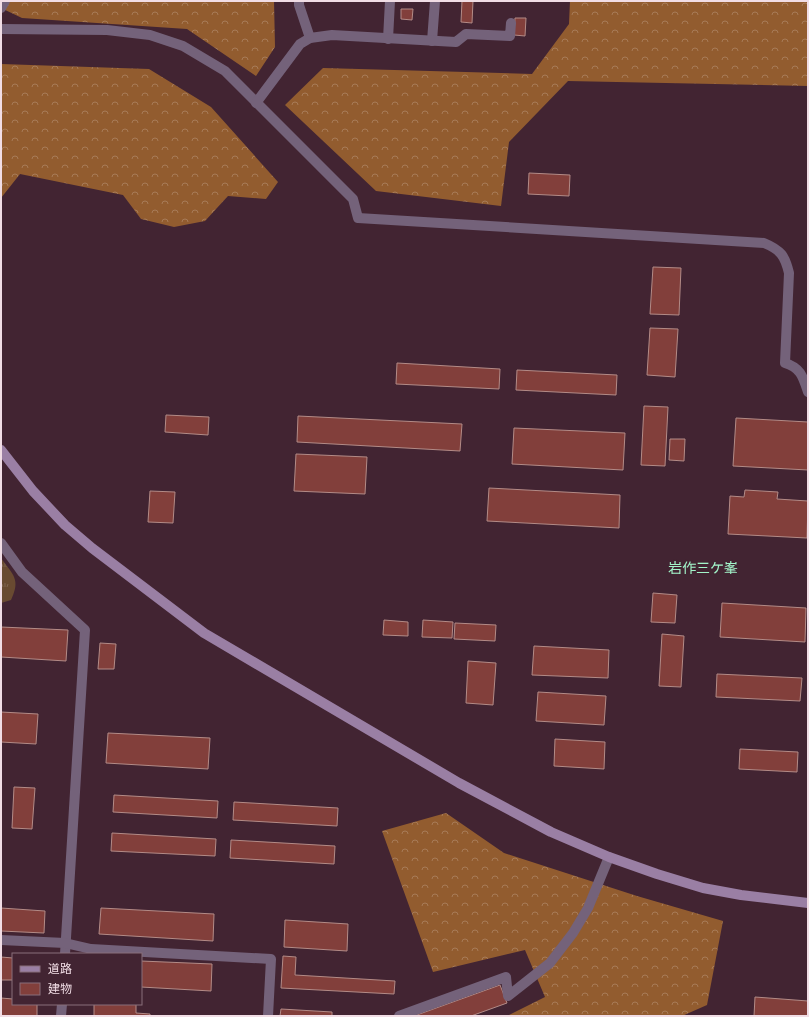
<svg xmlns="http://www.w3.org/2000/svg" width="809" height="1017" viewBox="0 0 809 1017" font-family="'Work Sans','Noto Sans JP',sans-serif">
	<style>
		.grass { fill: url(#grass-tufts) }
		.forest { fill: url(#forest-crowns) }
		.building { fill: #823f3b; stroke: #b38b87 }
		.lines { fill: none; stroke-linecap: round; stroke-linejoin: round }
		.lane { stroke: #74627a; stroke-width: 10 }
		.secondary { stroke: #9a7fa4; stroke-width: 10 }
		.labels { text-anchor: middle; stroke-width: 3; stroke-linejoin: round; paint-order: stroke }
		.quarter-label { font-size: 14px; fill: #a2f4c9; stroke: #422432 }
	</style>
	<defs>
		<pattern id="grass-tufts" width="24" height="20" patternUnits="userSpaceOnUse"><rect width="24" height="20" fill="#694a31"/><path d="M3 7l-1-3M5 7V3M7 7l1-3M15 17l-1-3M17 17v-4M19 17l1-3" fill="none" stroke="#7f644f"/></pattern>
		<pattern id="forest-crowns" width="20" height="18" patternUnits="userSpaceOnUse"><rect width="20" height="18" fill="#925c2f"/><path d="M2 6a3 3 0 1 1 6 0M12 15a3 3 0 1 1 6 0" fill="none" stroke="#a77b57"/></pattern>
	</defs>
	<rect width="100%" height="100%" fill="#422432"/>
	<path class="grass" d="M 1,558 C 13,575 21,579 11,600 L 1,603 Z"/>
	<g class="forest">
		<polygon points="1,1 274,1 275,47 256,76 187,29 22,18 1,8"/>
		<polygon points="570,1 808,1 808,86 568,81 509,142 501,206 376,191 285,105 323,68 532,74 569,24"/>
		<polygon points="1,64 149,69 211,107 278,182 266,199 228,196 205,221 174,227 141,219 123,195 20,174 1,198"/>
		<polygon points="446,813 504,853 637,896 723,921 707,1005 682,1016 507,1016 545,997 525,950 433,972 382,831"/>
	</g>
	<g class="building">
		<polygon points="462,1 473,1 472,23 461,22"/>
		<polygon points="401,9 413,9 412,20 401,19"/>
		<polygon points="515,18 526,18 525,36 514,35"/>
		<polygon points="529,173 570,175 569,196 528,194"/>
		<polygon points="653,267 681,268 679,315 650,314"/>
		<polygon points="650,328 678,329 675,377 647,375"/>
		<polygon points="397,363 500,369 499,389 396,384"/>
		<polygon points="517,370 617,375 616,395 516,390"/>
		<polygon points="644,406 668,407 665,466 641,465"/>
		<polygon points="166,415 209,417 208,435 165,432"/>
		<polygon points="298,416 462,424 460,451 297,442"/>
		<polygon points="736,418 808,422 808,470 733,466"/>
		<polygon points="514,428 625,433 623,470 512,464"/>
		<polygon points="670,439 685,439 684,461 669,460"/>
		<polygon points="296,454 367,457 365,494 294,491"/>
		<polygon points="489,488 620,495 619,528 487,521"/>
		<polygon points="745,490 778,492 777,499 808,501 807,538 728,534 730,496 744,497"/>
		<polygon points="150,491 175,492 173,523 148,522"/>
		<polygon points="653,593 677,595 675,623 651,622"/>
		<polygon points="722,603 806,608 805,642 720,637"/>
		<polygon points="384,620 408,622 408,636 383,635"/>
		<polygon points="423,620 453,622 452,638 422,637"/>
		<polygon points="455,623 496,625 495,641 454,639"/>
		<polygon points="1,627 68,630 66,661 1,657"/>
		<polygon points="662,634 684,636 681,687 659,686"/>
		<polygon points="100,643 116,644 114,669 98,669"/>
		<polygon points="534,646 609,650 608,678 532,675"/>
		<polygon points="468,661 496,663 493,705 466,703"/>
		<polygon points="717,674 802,678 800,701 716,697"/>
		<polygon points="538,692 606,696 604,725 536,721"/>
		<polygon points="1,712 38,714 36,744 1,742"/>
		<polygon points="108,733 210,738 208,769 106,763"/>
		<polygon points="555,739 605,742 604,769 554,766"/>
		<polygon points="740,749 798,752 797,772 739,769"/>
		<polygon points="14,787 35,788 32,829 12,828"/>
		<polygon points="114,795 218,801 217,818 113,812"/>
		<polygon points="234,802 338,808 337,826 233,820"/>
		<polygon points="112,833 216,839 215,856 111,851"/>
		<polygon points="231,840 335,846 334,864 230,858"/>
		<polygon points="1,908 45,911 44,933 1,931"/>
		<polygon points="101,908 214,914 213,941 99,934"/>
		<polygon points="285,920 348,924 347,951 284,947"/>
		<polygon points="283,956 296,957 295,975 395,981 394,994 281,988"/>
		<polygon points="1,957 13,958 13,980 1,980"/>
		<polygon points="141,961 212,964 211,991 141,987"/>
		<polygon points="500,985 507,1003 471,1016 414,1016"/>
		<polygon points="755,997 808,1001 808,1016 754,1016"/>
		<polygon points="1,998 13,999 13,1004 37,1004 37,1016 1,1016"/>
		<polygon points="94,1004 136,1004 136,1013 150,1014 150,1016 94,1016"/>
		<polygon points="281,1009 332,1012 332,1016 280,1016"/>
	</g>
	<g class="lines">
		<g class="lane">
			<polyline points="299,1 299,5 310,38"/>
			<polyline points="1,8 5,1"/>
			<path d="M 1,29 L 107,30 L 150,35 L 183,46 L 225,71 L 353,199 L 358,218 L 764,243 C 781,250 785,256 789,273 L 785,363 C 801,368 803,377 808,392"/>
			<polyline points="388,39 390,1"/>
			<polyline points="432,41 435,1"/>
			<polyline points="256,103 300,44 310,38 332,35 456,42 466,34 510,36 511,23"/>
			<polyline points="1,543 22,572 85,630 65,954"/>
			<polyline points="1,940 65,943 91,949 271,959 268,1016"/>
			<polyline points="61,1016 62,1004"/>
			<polyline points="399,1016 506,977 508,996 550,963 573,933 588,908 609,857"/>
		</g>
		<polyline class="secondary" points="1,450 33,491 65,525 92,548 204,633 459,783 551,832 609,857 657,874 703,888 741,895 808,903"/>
	</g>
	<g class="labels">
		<g class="quarter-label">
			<text x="703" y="573">岩作三ケ峯</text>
		</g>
	</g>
	<rect width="809" height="1017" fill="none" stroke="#f1dde5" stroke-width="4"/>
	<rect x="12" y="953" width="130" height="52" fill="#422432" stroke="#886e7a"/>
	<rect x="20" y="966" width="20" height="6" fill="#9a7fa4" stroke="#886e7a"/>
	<text x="48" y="973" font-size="12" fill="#f1dde5">道路</text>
	<rect x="20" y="983" width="20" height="12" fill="#823f3b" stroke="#886e7a"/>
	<text x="48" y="993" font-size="12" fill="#f1dde5">建物</text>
</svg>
